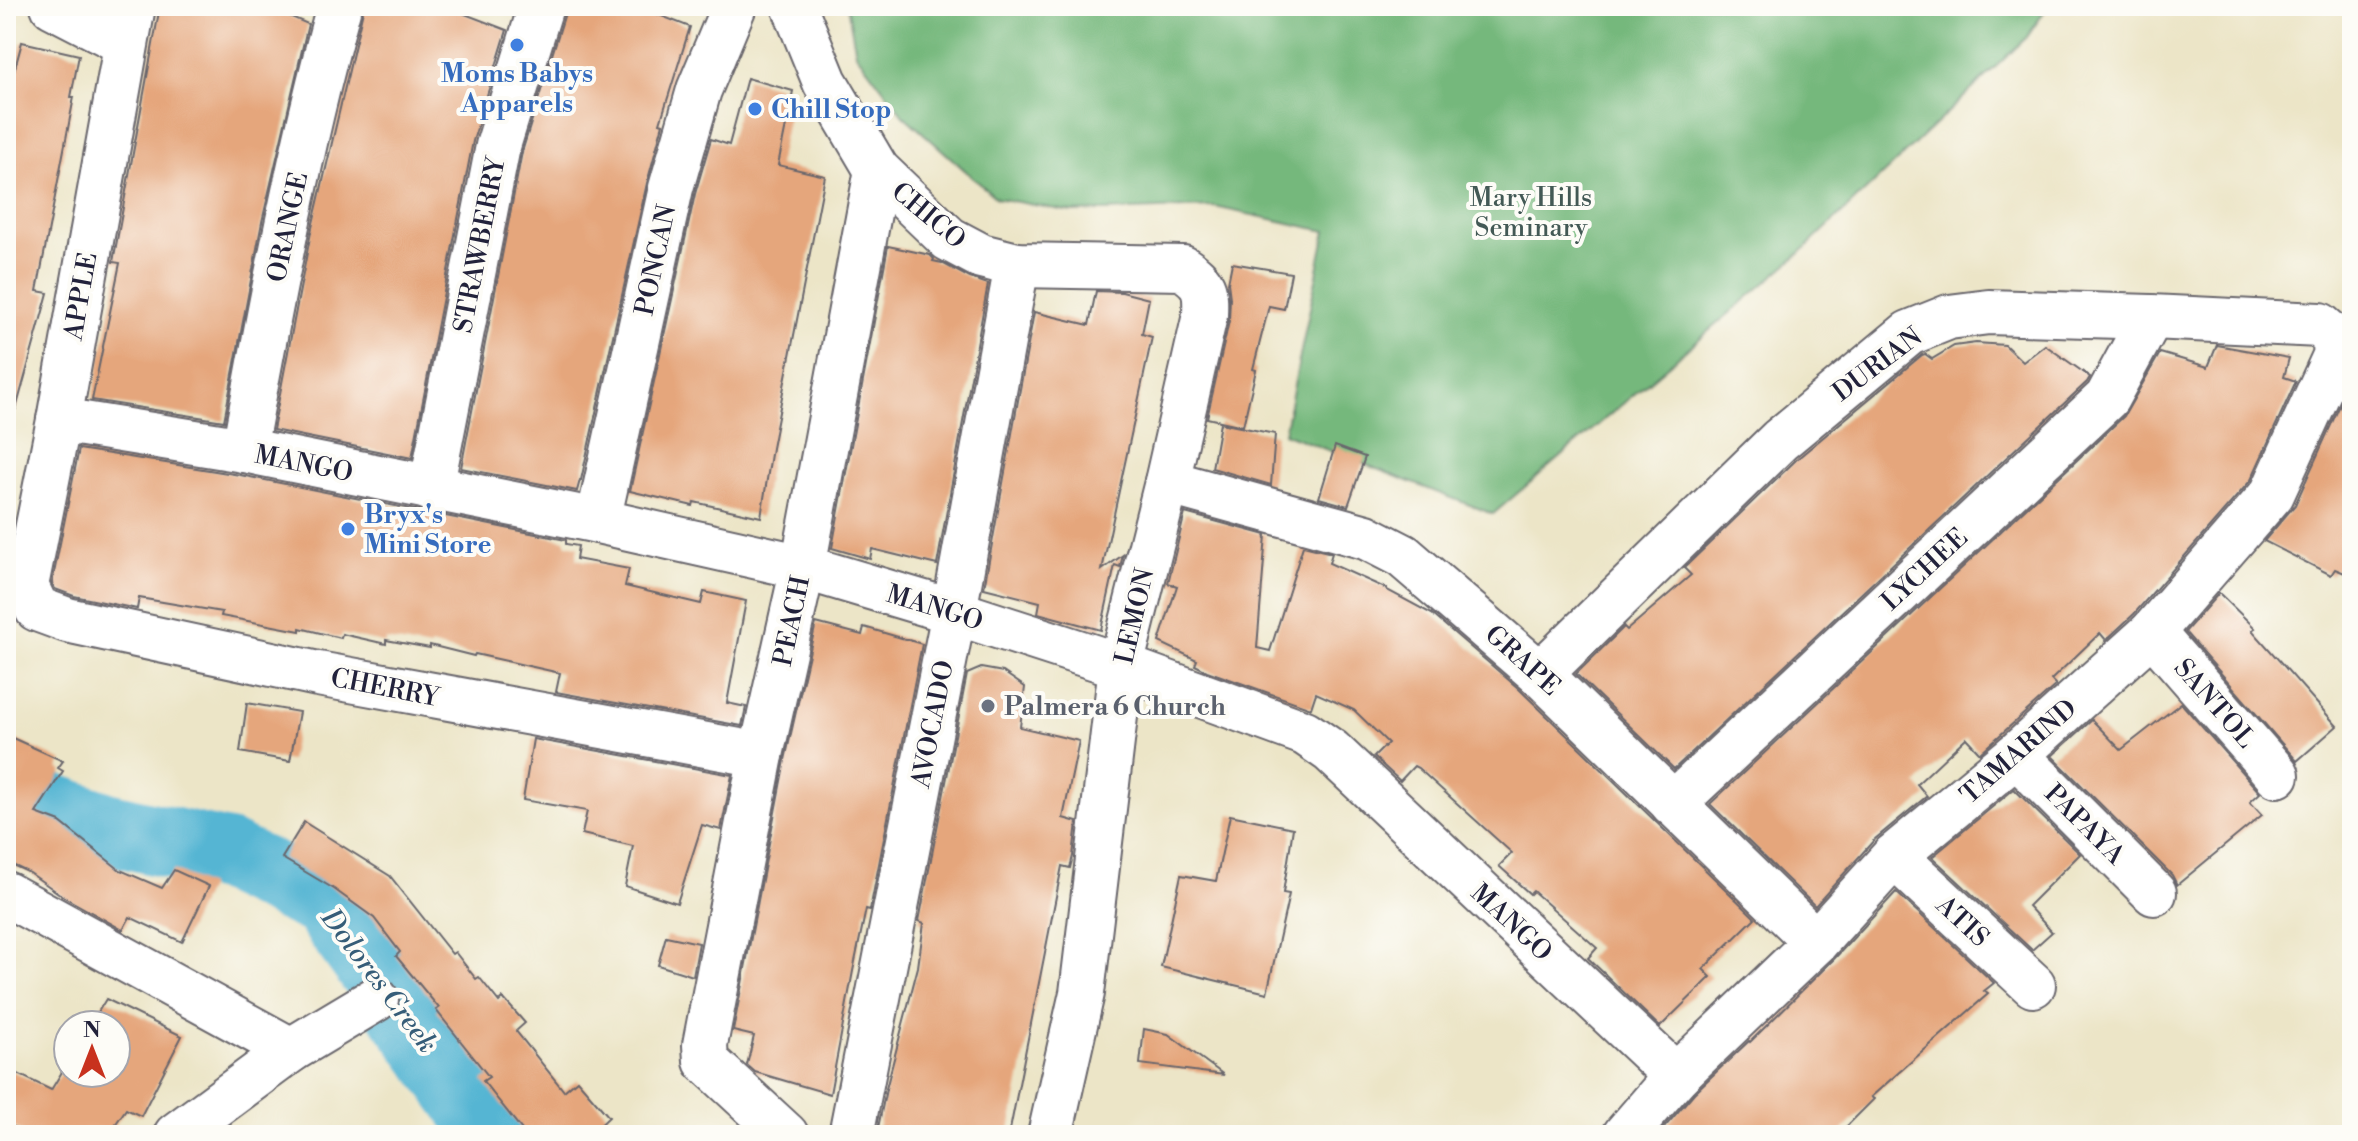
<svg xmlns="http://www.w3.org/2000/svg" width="2358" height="1141" viewBox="0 0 2358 1141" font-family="'Libre Bodoni',serif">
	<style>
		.forest { fill: #74b87c; stroke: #4b6d5c; stroke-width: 2 }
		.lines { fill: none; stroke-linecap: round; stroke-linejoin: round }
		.river { stroke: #54b5d3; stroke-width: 72 }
		.building { fill: #e5a67c }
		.minor-casing { stroke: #69666c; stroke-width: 48 }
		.minor { stroke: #fff; stroke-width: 44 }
		.shop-dot { fill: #3f7fe0; stroke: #fdfcf7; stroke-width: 3 }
		.worship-dot { fill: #6b7280; stroke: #fdfcf7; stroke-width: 3 }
		.labels { text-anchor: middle; stroke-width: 8; stroke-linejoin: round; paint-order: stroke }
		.shop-label { font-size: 26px; font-weight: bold; fill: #366cbe; stroke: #fdfcf7; text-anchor: start }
		.park-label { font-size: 26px; fill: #435955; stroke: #fdfcf7 }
		.street-label { font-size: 26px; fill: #22223b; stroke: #fdfcf7 }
		.worship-label { font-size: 26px; font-weight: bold; fill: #5b616d; stroke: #fdfcf7; text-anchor: start }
		.water-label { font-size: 28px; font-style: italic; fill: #365d78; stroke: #fdfcf7 }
	</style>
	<rect width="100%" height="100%" fill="#fdfcf7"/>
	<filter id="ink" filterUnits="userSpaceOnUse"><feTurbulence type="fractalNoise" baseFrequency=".0125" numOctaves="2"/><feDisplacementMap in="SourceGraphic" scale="16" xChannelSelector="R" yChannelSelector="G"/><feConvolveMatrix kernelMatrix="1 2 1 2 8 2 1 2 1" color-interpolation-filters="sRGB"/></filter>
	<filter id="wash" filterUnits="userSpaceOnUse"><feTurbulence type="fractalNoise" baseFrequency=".006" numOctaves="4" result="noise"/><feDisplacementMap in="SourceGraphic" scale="32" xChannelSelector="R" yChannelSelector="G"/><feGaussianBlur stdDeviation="1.8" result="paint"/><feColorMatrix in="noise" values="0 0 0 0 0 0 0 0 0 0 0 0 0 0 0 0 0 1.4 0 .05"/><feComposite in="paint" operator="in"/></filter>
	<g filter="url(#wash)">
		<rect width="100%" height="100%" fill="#ece5c7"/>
		<polygon class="forest" points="847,6 2048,6 2027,37 1798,255 1493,514 1284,433 1326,231 1215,207 1072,212 996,198 903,115 856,53"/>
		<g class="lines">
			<polyline class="river" points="6,793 106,828 227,856 324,902 489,1129 495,1135"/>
		</g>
		<g id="blocks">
			<g class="building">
				<polygon points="160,6 266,6 308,24 262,222 224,421 92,400 120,263 113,262"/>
				<polygon points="364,6 444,6 507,30 473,141 412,458 273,430 311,232"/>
				<polygon points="565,6 636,6 690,27 660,123 663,124 647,183 581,480 580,480 577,491 461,468 522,152 565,13"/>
				<polygon points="22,42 79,55 71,97 74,97 37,291 48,293 16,409 6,408 6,82 11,83"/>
				<polygon points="747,78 793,91 778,165 825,176 772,448 761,517 694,502 693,506 630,491 695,194 711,139 729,145"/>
				<polygon points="888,246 930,255 934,259 933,261 942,263 970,278 988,284 937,565 872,549 870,559 832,548"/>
				<polygon points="1232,263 1291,273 1284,309 1269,306 1253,369 1256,370 1243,426 1207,418 1229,321 1230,298 1228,283"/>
				<polygon points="1096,291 1122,292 1149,299 1142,334 1152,337 1102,570 1123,555 1120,567 1115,565 1101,630 1038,613 1040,602 984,588 1034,312 1089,325"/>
				<polygon points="1976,343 2005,345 2023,362 2045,345 2090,377 2087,382 1674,769 1576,674 1624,627 1627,630 1691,575 1684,568 1797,459 1922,355 1925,354 1932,359 1954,346"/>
				<polygon points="2217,345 2289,358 2284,377 2296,381 2251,480 2134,614 2106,640 2100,633 2051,680 2056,685 1980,753 1966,738 1917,784 1927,796 1875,839 1815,906 1710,804 2124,416 2160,353 2208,367"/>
				<polygon points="2344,396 2352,399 2352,576 2335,569 2331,575 2264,541 2295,505"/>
				<polygon points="1220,423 1275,434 1271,485 1212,468"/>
				<polygon points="1335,446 1365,457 1348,506 1319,498"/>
				<polygon points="79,449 240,475 566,540 566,544 578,546 576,559 629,569 625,586 701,604 704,592 746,601 727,703 746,707 742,726 556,692 560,673 475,654 474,656 430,645 430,648 386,640 386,644 342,634 341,638 300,628 300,631 221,616 222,612 139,598 137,609 74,596 55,589 52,583"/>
				<polygon points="1185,513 1266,535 1257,648 1270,651 1303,546 1332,553 1329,563 1387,589 1387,590 1432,614 1518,688 1755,918 1703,969 1711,977 1660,1027 1588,958 1597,948 1533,891 1530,894 1499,866 1512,853 1418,768 1414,766 1400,781 1374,757 1388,743 1354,710 1316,693 1311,708 1207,671 1195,665 1197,660 1159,642 1177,586 1168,583"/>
				<polygon points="2219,593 2255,628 2252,630 2337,726 2297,761 2185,632"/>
				<polygon points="816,623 862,635 864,627 922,644 870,910 866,909 853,971 830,1094 755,1072 747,1065 754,1036 733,1031 785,760"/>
				<polygon points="981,668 1003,672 1025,687 1020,727 1079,741 1063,818 1077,822 1073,856 1070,868 1062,866 1009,1135 885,1135 886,1130 878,1128 886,1089 918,967 924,923 919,921 967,674"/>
				<polygon points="247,703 299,712 290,761 240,752"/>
				<polygon points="2181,703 2260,793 2250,802 2262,815 2177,885 2172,875 2052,756 2092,720 2121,750"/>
				<polygon points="6,735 63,761 58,768 63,771 36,813 60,822 120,870 162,888 174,870 209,886 182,942 130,917 123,930 64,897 30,873 6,862"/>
				<polygon points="533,739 732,775 721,830 702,825 677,903 625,886 633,846 582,834 587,811 523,800"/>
				<polygon points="2014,789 2080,854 2028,906 2052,932 2032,950 1932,857"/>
				<polygon points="1230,815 1293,828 1283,893 1289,894 1267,993 1161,967 1181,875 1216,881"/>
				<polygon points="304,822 390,876 452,954 455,952 476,979 479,977 499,1002 503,998 525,1023 516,1031 564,1091 577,1080 609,1117 590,1135 526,1135 483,1081 489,1077 436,1010 439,1008 396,956 400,952 374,918 334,889 282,858"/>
				<polygon points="1896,892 1994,983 1984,991 1988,994 1871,1097 1874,1099 1838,1135 1658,1135 1694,1093 1749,1041 1750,1042 1834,959"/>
				<polygon points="666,936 699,943 693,976 658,965"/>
				<polygon points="106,999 182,1036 141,1116 126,1109 108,1135 28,1135 6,1123 6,1068 51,1090 68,1062 68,1073 116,1073 116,1025 90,1025"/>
				<polygon points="1144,1029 1168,1034 1224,1075 1140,1064"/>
			</g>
		</g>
	</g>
	<g filter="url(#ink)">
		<use href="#blocks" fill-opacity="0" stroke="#69666c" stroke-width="2"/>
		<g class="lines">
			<g class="minor-casing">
				<g id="minor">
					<polyline points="53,6 125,43"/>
					<polyline points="133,6 59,420 26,586 37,609 67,620 318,674 761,755"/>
					<path d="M 794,6 L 825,82 L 877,170 L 949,239 L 981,256 L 1017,265 L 1183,268 C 1205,283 1206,289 1205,315 L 1167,482 L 1121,666 L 1082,993 L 1050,1135"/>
					<polyline points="59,420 244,450 598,521 803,567 954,612 1121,666 1305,733 1331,751 1676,1076"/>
					<path d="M 244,450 C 271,301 299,152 339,6"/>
					<polyline points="1167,482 1366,537 1403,556 1540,674 1816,942"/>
					<polyline points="431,489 498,146 541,6"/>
					<polyline points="598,521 671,188 699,90 734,6"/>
					<polyline points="2152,632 2277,775"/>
					<polyline points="1540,674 1780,440 1909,333 1949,317 1989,312 2151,317 2320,325 2334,337 2336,354 2272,494 2152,632 2016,755 1894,856 1816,942 1676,1076 1625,1135"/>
					<polyline points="2016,755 2154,893"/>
					<polyline points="1673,804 2107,398 2151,317"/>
					<polyline points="1894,856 2033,985"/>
					<polyline points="6,894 291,1050"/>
					<polyline points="176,1135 291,1050 376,999"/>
					<polyline points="786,1135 706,1061 705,1045 761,755 803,567 877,170"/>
					<polyline points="851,1135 954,612 1017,265"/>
				</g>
			</g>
			<use href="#minor" class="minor"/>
		</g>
	</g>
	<g class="shop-dot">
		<circle cx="517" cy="45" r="8"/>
		<circle cx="755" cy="109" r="8"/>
		<circle cx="348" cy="529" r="8"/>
	</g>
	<circle class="worship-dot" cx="988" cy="706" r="8"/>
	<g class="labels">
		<g class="shop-label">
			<text x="517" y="82" text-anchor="middle">Moms Babys<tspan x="517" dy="30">Apparels</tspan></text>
			<text x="771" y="118">Chill Stop</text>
			<text x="364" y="523">Bryx's<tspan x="364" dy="30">Mini Store</tspan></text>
		</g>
		<g class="park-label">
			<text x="1531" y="206">Mary Hills<tspan x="1531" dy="30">Seminary</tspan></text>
		</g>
		<g class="street-label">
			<text transform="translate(929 215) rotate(40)" y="9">CHICO</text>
			<text transform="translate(287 227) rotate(-78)" y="9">ORANGE</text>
			<text transform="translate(479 245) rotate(-79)" y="9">STRAWBERRY</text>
			<text transform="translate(655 260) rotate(-78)" y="9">PONCAN</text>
			<text transform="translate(80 296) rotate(-80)" y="9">APPLE</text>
			<text transform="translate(1877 364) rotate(-37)" y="9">DURIAN</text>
			<text transform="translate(304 463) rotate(11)" y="9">MANGO</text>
			<text transform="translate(1924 569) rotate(-43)" y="9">LYCHEE</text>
			<text transform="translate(935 607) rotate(17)" y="9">MANGO</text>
			<text transform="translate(1134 616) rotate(-77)" y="9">LEMON</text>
			<text transform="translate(791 621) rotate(-78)" y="9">PEACH</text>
			<text transform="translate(1523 660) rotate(42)" y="9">GRAPE</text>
			<text transform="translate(385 687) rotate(11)" y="9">CHERRY</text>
			<text transform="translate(2215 703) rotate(49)" y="9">SANTOL</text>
			<text transform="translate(932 724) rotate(-79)" y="9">AVOCADO</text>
			<text transform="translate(2018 751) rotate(-41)" y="9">TAMARIND</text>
			<text transform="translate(2085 824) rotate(45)" y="9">PAPAYA</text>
			<text transform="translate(1963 921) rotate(43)" y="9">ATIS</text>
			<text transform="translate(1512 922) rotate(43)" y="9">MANGO</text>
		</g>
		<g class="worship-label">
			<text x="1004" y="715">Palmera 6 Church</text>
		</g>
		<g class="water-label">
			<text transform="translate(380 980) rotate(53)" y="10">Dolores Creek</text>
		</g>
	</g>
	<rect width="2358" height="1141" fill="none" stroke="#fdfcf7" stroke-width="32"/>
	<g transform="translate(92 1049)"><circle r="38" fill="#fdfcf7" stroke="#a5a5ac" stroke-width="2"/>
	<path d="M0-6L14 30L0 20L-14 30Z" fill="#c8321e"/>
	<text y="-12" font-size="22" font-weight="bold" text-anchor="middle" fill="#22223b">N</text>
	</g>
</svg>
